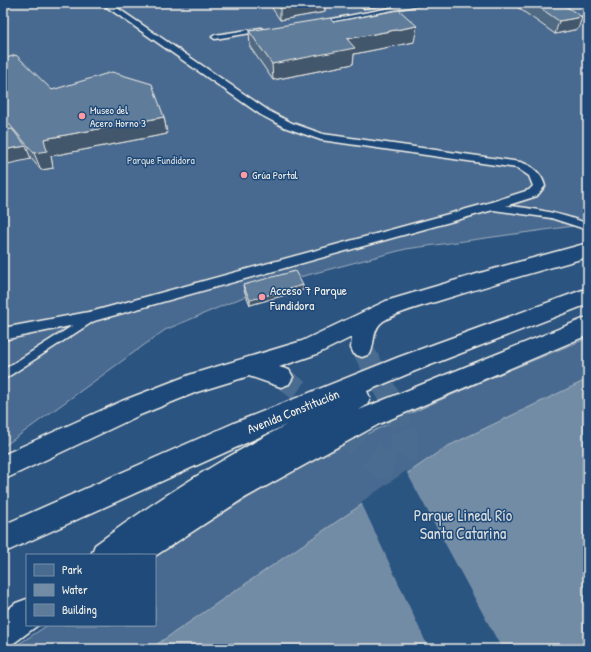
<svg xmlns="http://www.w3.org/2000/svg" width="591" height="652" viewBox="0 0 591 652" font-family="'Patrick Hand',sans-serif">
	<style>
		.green { fill: #496b90; stroke: #9eaebc }
		.water { fill: #738ca6; stroke: #a7b4c0 }
		.pier { fill: #2c5481 }
		.lines { fill: none; stroke-linecap: round; stroke-linejoin: round }
		.trunk-tunnel-far1 { stroke: #4a6c90; stroke-width: 22; stroke-dasharray: 22 11; stroke-linecap: butt }
		.trunk-tunnel { stroke: #4a6c90; stroke-width: 28; stroke-dasharray: 28 14; stroke-linecap: butt }
		.service-casing { stroke: #f4f1e8; stroke-width: 3 }
		.pedestrian-casing { stroke: #f4f1e8; stroke-width: 3 }
		.trunk-casing { stroke: #f4f1e8; stroke-width: 3 }
		.service { fill: #1f4a7a; fill-rule: evenodd }
		.pedestrian { fill: #1f4a7a; fill-rule: evenodd }
		.trunk { fill: #1f4a7a; fill-rule: evenodd }
		.wall { fill: #516a84; stroke: #f4f1e8 }
		.shaded-wall { fill: #42566c; stroke: #f4f1e8 }
		.building { fill: #5e7b9a; stroke: #f4f1e8 }
		.poi-dot { fill: #ff9aa2; stroke: #1f4a7a; stroke-width: 1.5 }
		.labels { text-anchor: middle; stroke-width: 3; stroke-linejoin: round; paint-order: stroke }
		.far-poi-label { font-size: 11px; fill: #f4f1e8; stroke: #1f4a7a; text-anchor: start }
		.far-park-label { font-size: 11px; fill: #dadddb; stroke: #1f4a7a }
		.poi-label { font-size: 13px; fill: #f4f1e8; stroke: #1f4a7a; text-anchor: start }
		.street-label { font-size: 13px; fill: #f4f1e8; stroke: #1f4a7a }
		.near-park-label { font-size: 16px; fill: #dadddb; stroke: #1f4a7a }
	</style>
	<rect width="100%" height="100%" fill="#2c5481"/>
	<filter id="ink" filterUnits="userSpaceOnUse"><feTurbulence type="fractalNoise" baseFrequency=".025" numOctaves="2"/><feDisplacementMap in="SourceGraphic" scale="8" xChannelSelector="R" yChannelSelector="G"/><feConvolveMatrix kernelMatrix="1 2 1 2 8 2 1 2 1" color-interpolation-filters="sRGB"/></filter>
	<g filter="url(#ink)">
		<g class="green">
			<polygon points="3,3 588,3 588,224 406,249 277,283 165,330 3,447"/>
			<path d="M 588,338 L 588,649 L 11,649 L 48,625 L 155,625 L 155,556 C 199,529 242,500 287,475 C 384,422 486,379 588,338 Z"/>
		</g>
		<polygon class="water" points="588,379 588,649 150,649 446,447"/>
		<polygon class="pier" points="406,471 502,649 429,649 361,502"/>
		<g class="lines">
			<g class="trunk-tunnel-far1">
				<polyline points="362,348 390,399 402,428"/>
				<polyline points="281,377 300,391 340,428"/>
			</g>
			<path class="trunk-tunnel" d="M 338,427 L 365,451 L 384,465 L 396,467 C 409,456 406,442 401,427"/>
			<g class="service-casing">
				<g id="service">
					<polygon points="417,3 430,3 319,24 316,22"/>
					<polygon points="261,28 264,30 263,31 215,39 212,37 215,35"/>
					<path d="M 489,204 C 523,207 556,211 588,224 L 588,230 L 551,218 L 486,209 L 485,207 L 486,205 Z"/>
					<polygon points="94,312 97,313 99,316 97,319 3,380 3,370"/>
				</g>
			</g>
			<g class="pedestrian-casing">
				<path id="pedestrian" d="M 101,3 L 110,3 L 269,111 L 292,123 L 323,134 L 520,162 C 532,165 542,174 545,186 L 537,196 L 493,210 L 94,321 L 3,340 L 3,328 L 94,311 L 485,204 L 529,190 L 533,186 L 529,176 L 517,168 L 321,140 L 284,127 L 261,115 Z"/>
			</g>
			<g class="trunk-casing">
				<g id="trunk">
					<path d="M 588,243 L 588,257 C 537,271 486,286 435,302 C 422,306 389,315 381,323 C 372,331 375,345 370,354 L 362,357 L 354,354 L 351,348 L 352,337 L 317,354 L 279,367 L 289,370 L 293,377 L 289,384 L 281,387 L 249,376 L 197,392 L 140,415 L 3,480 L 3,455 L 122,401 L 192,374 L 302,341 L 386,301 L 504,266 Z"/>
					<path d="M 588,288 L 588,304 L 415,371 L 367,391 L 370,398 L 367,405 L 359,410 L 588,317 L 588,335 L 379,424 L 241,500 L 155,556 L 91,555 L 95,545 C 156,500 219,460 286,425 L 3,553 L 3,525 L 234,423 L 399,357 Z"/>
					<polygon points="27,599 27,625 38,625 14,643 3,648 3,613 16,603"/>
				</g>
			</g>
			<use href="#service" class="service"/>
			<use href="#pedestrian" class="pedestrian"/>
			<use href="#trunk" class="trunk"/>
		</g>
		<g class="wall">
			<polygon points="270,3 334,3 334,4 325,5 325,12 280,20 270,5"/>
			<polygon points="356,3 380,3 380,6 363,9"/>
			<polygon points="513,3 561,3 578,29 555,34 513,4"/>
			<polygon points="333,22 414,42 354,54 353,64 273,80 250,47 249,31"/>
			<polygon points="3,59 52,90 164,117 167,134 51,156 53,168 41,170 3,125"/>
			<polygon points="243,285 303,290 250,305 244,290"/>
		</g>
		<g class="shaded-wall">
			<polygon points="308,3 334,3 334,4 325,5 325,12 280,20 280,8"/>
			<polygon points="363,3 380,3 380,6 363,9"/>
			<polygon points="582,17 578,29 555,34 559,21"/>
			<polygon points="417,26 414,42 354,54 353,64 273,80 272,64 347,39"/>
			<polygon points="164,117 167,134 51,156 53,168 41,170 34,153 44,139"/>
			<polygon points="26,146 31,159 3,165 3,150"/>
			<polygon points="303,285 303,290 250,305 250,300"/>
		</g>
		<g class="building">
			<polygon points="277,3 308,3 280,8"/>
			<polygon points="533,3 561,3 582,17 559,21"/>
			<polygon points="399,10 417,26 347,39 355,48 272,64 249,31 330,18 333,22"/>
			<polygon points="16,55 52,90 112,72 152,84 164,117 44,139 47,151 34,153 3,117 3,59"/>
			<polygon points="12,129 26,146 3,150 3,130"/>
			<polygon points="295,271 303,285 250,300 243,285"/>
		</g>
	</g>
	<g class="poi-dot">
		<circle cx="82" cy="116" r="4"/>
		<circle cx="244" cy="175" r="4"/>
		<circle cx="262" cy="297" r="4"/>
	</g>
	<g class="labels">
		<g class="far-poi-label">
			<text x="90" y="114">Museo del<tspan x="90" dy="13">Acero Horno 3</tspan></text>
			<text x="252" y="179">Grúa Portal</text>
		</g>
		<g class="far-park-label">
			<text x="161" y="164">Parque Fundidora</text>
		</g>
		<g class="poi-label">
			<text x="270" y="295">Acceso 7 Parque<tspan x="270" dy="15">Fundidora</tspan></text>
		</g>
		<g class="street-label">
			<text transform="translate(293 411) rotate(-22)" y="5">Avenida Constitución</text>
		</g>
		<g class="near-park-label">
			<text x="463" y="521">Parque Lineal Río<tspan x="463" dy="18">Santa Catarina</tspan></text>
		</g>
	</g>
	<rect width="591" height="652" fill="none" stroke="#1f4a7a" stroke-width="16"/>
	<rect x="8" y="8" width="575" height="636" fill="none" stroke="#f4f1e8" stroke-width="1.5" filter="url(#ink)"/>
	<rect x="26" y="554" width="130" height="72" fill="#1f4a7a" stroke="#748da6"/>
	<rect x="34" y="564" width="20" height="12" fill="#496b90" stroke="#748da6"/>
	<text x="62" y="574" font-size="12" fill="#f4f1e8">Park</text>
	<rect x="34" y="584" width="20" height="12" fill="#738ca6" stroke="#748da6"/>
	<text x="62" y="594" font-size="12" fill="#f4f1e8">Water</text>
	<rect x="34" y="604" width="20" height="12" fill="#5e7b9a" stroke="#748da6"/>
	<text x="62" y="614" font-size="12" fill="#f4f1e8">Building</text>
</svg>
